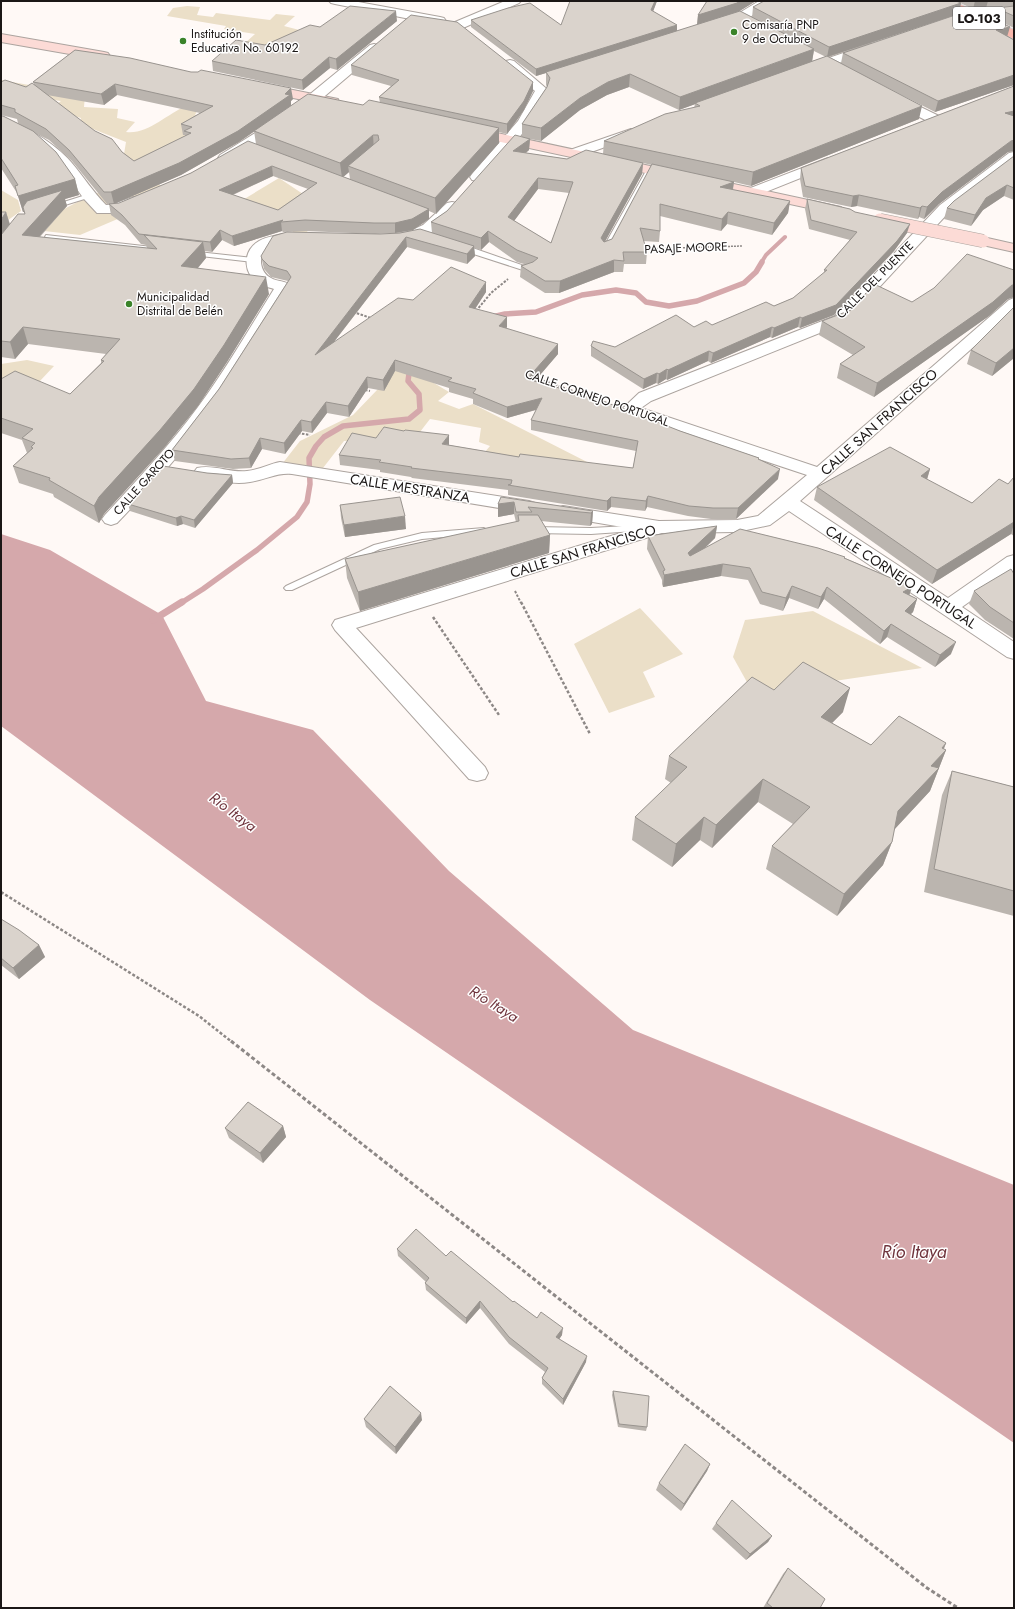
<svg xmlns="http://www.w3.org/2000/svg" width="1015" height="1609" viewBox="0 0 1015 1609" font-family="Jost,sans-serif">
	<style>
		.green { fill: #ebdfc8 }
		.water { fill: #d5a8ab }
		.lines { fill: none; stroke-linecap: round; stroke-linejoin: round }
		.stream-far2 { stroke: #d5a8ab; stroke-width: 4 }
		.stream-far1 { stroke: #d5a8ab; stroke-width: 5.5 }
		.stream { stroke: #d5a8ab; stroke-width: 7 }
		.lane-casing { stroke: #aca49f; stroke-width: 2 }
		.street-casing { stroke: #aca49f; stroke-width: 2 }
		.secondary-casing { stroke: #aca49f; stroke-width: 2 }
		.primary-casing { stroke: #d6d5d5; stroke-width: 2 }
		.path-far3 { stroke: #8d8886; stroke-width: 1.5; stroke-dasharray: 2 1; stroke-linecap: butt }
		.path-far2 { stroke: #8d8886; stroke-width: 2; stroke-dasharray: 2.5 1.5; stroke-linecap: butt }
		.path-far1 { stroke: #8d8886; stroke-width: 2.5; stroke-dasharray: 3 2; stroke-linecap: butt }
		.path { stroke: #8d8886; stroke-width: 3; stroke-dasharray: 4 2.5; stroke-linecap: butt }
		.lane { fill: #fff; fill-rule: evenodd }
		.street { fill: #fff; fill-rule: evenodd }
		.secondary { fill: #fcdbd6; fill-rule: evenodd }
		.primary { fill: #f8b7ac; fill-rule: evenodd }
		.secondary-bridge-casing { stroke: #aca49f; stroke-width: 14; stroke-linecap: butt }
		.secondary-bridge { stroke: #fcdbd6; stroke-width: 13 }
		.wall { fill: #bbb5af; fill-rule: evenodd }
		.shaded-wall { fill: #99948f }
		.building { fill: #dad3cc; stroke: #99948f; fill-rule: evenodd }
		.poi-dot { fill: #3a8329; stroke: #fff; stroke-width: 1.5 }
		.labels { text-anchor: middle; stroke-width: 3; stroke-linejoin: round; paint-order: stroke }
		.far-poi-label { font-size: 12px; fill: #1b1716; stroke: #fff; text-anchor: start }
		.far-street-label { font-size: 12px; fill: #1b1716; stroke: #fff }
		.shield { fill: #fff; stroke: #5f5d5c; stroke-width: 1 }
		.shield-label { font-size: 13px; font-weight: bold; fill: #1b1716 }
		.street-label { font-size: 14px; fill: #1b1716; stroke: #fff }
		.water-label { font-size: 15px; font-style: italic; fill: #6f343d; stroke: #fff }
		.near-water-label { font-size: 18px; font-style: italic; fill: #6f343d; stroke: #fff }
	</style>
	<rect width="100%" height="100%" fill="#fff9f6"/>
	<g class="green">
		<polygon points="187,6 200,7 197,15 213,17 216,13 270,20 276,14 295,16 284,26 307,32 282,55 244,44 255,34 224,29 226,26 167,16 173,8"/>
		<path d="M 1,80 L 85,95 L 84,107 L 118,109 L 117,118 L 135,122 L 126,132 C 147,135 167,114 186,106 C 190,104 196,104 201,103 L 195,115 L 226,120 L 134,172 L 124,154 L 126,142 L 80,124 L 81,118 L 51,109 L 61,101 L 31,97 L 1,87 Z"/>
		<polygon points="146,175 174,195 80,235 44,231 54,220 45,219 89,196"/>
		<polygon points="279,178 303,194 323,215 305,234 294,234 292,230 221,213"/>
		<polygon points="1,190 18,200 21,211 1,225"/>
		<polygon points="27,360 54,366 39,382 1,400 1,364"/>
		<polygon points="402,364 449,392 438,401 459,409 473,404 593,465 478,460 490,446 479,442 481,428 430,419 413,441 344,441 323,468 282,464 300,441 353,415"/>
		<polygon points="640,608 683,654 643,672 655,697 609,713 574,644"/>
		<polygon points="813,611 922,668 753,693 733,657 745,620"/>
	</g>
	<polygon class="water" points="1,534 50,550 162,615 206,701 313,730 449,871 633,1030 1014,1185 1014,1443 370,1000 1,726"/>
	<g class="lines">
		<polyline class="stream-far2" points="761,263 766,255 785,237"/>
		<g class="stream-far1">
			<polyline points="492,317 505,314 536,312 582,295 616,290 636,293 646,302 669,306 697,301 744,283 756,272 762,262"/>
			<polyline points="181,603 203,589 257,550 297,517 307,502 310,484 309,458 316,446 324,437 343,426 409,419 420,410 419,394 408,381 410,366"/>
		</g>
		<polyline class="stream" points="153,620 182,602"/>
		<g class="lane-casing">
			<g id="lane">
				<polygon points="1014,11 1014,15 990,17 987,15 990,13"/>
				<polygon points="650,167 653,169 610,250 606,252 603,252 602,250 647,169"/>
				<polygon points="89,194 91,195 91,197 52,209 48,207"/>
				<polygon points="46,235 161,248 165,250 161,252 49,239 45,237"/>
				<polygon points="458,245 464,245 536,270 532,272 529,272 458,249"/>
				<polygon points="189,251 253,258 257,260 253,262 192,255 189,255"/>
				<polygon points="646,525 651,528 649,530 591,534 533,533 528,530 533,527 591,528"/>
				<polygon points="484,528 489,531 487,533 422,539 380,549 292,590 286,590 284,588 286,586 374,545 422,533"/>
			</g>
		</g>
		<g class="street-casing">
			<g id="street">
				<polygon points="329,1 353,1 440,17 444,18 446,21 444,24 440,25 335,4 331,3"/>
				<polygon points="505,1 521,1 519,3 463,28 455,28 453,25 455,22"/>
				<polygon points="759,1 777,1 775,3 768,5 744,21 718,28 714,27 712,24 714,21 736,15"/>
				<polygon points="982,7 986,9 988,11 986,13 950,26 946,25 944,22 946,19"/>
				<polygon points="374,44 378,45 380,48 378,51 319,101 273,134 230,161 220,161 218,158 220,155 263,128 309,95 370,45"/>
				<polygon points="870,44 874,45 876,48 874,51 810,73 802,73 800,70 802,67"/>
				<path d="M 510,60 L 514,61 L 548,90 C 534,125 507,152 482,180 L 477,181 L 472,180 L 470,177 L 472,174 L 518,121 L 535,91 L 506,67 L 504,64 L 506,61 Z"/>
				<polygon points="894,94 939,116 941,119 939,122 929,122 889,101 888,98 889,95"/>
				<path d="M 1,118 C 23,124 56,144 71,162 C 83,176 93,192 106,205 C 118,205 131,194 143,197 L 145,200 L 143,203 L 116,213 L 97,213 L 84,199 L 61,167 L 38,146 L 1,127 Z"/>
				<polygon points="631,129 636,130 638,133 636,136 580,156 570,156 568,153 570,150"/>
				<polygon points="1014,152 1014,163 950,211 847,322 651,401 641,408 817,467 1009,300 1014,298 1014,311 800,501 948,598 1007,557 1014,555 1014,570 962,607 1014,642 1014,659 1007,657 789,511 770,525 737,532 662,533 356,628 485,767 488,773 485,779 477,781 469,779 335,630 332,625 335,620 634,529 557,516 554,512 557,508 563,506 659,521 737,520 758,516 807,475 623,414 621,410 639,393 835,316 940,205 1009,153"/>
				<polygon points="828,158 833,159 835,162 833,165 758,195 753,196 748,195 746,192 748,189"/>
				<path d="M 452,202 L 457,203 L 459,206 C 446,226 417,247 392,241 L 390,238 L 392,235 L 408,232 L 423,225 L 447,203 Z"/>
				<path d="M 283,234 L 304,235 L 306,238 L 304,241 C 290,245 260,240 261,263 C 262,270 265,275 271,278 C 277,282 286,280 291,286 C 262,335 233,384 199,429 C 174,462 146,493 117,523 L 111,525 L 105,523 L 102,519 L 105,515 C 137,480 170,445 198,407 C 226,369 249,329 274,289 C 269,287 263,287 259,284 C 244,274 242,254 256,243 C 264,237 274,236 283,234 Z"/>
				<path d="M 280,462 L 529,501 L 535,503 L 538,507 L 535,511 L 529,513 L 292,474 C 278,472 264,480 250,482 C 233,485 213,480 197,476 L 194,472 L 197,468 C 213,464 230,473 247,471 C 259,470 269,464 280,462 Z"/>
			</g>
		</g>
		<g class="secondary-casing">
			<g id="secondary">
				<polygon points="1,34 104,52 108,53 110,56 108,59 104,60 1,42"/>
				<polygon points="263,84 338,99 339,102 338,105 333,106 258,91 257,88 258,85"/>
				<polygon points="469,127 836,206 841,207 843,210 841,213 836,214 464,134 462,131 464,128"/>
				<polygon points="983,237 1014,244 1014,252 978,244 976,241 978,238"/>
			</g>
		</g>
		<g class="primary-casing">
			<polygon id="primary" points="938,1 953,1 1014,30 1014,39 940,3"/>
		</g>
		<polyline class="path-far3" points="644,249 743,246"/>
		<g class="path-far2">
			<polyline points="476,311 491,293 508,279"/>
			<polyline points="353,312 371,318"/>
			<polyline points="536,378 610,404"/>
			<polyline points="365,390 370,391"/>
			<polyline points="298,433 310,435"/>
			<polyline points="515,591 521,603"/>
		</g>
		<g class="path-far1">
			<polyline points="521,602 590,734"/>
			<polyline points="433,617 499,715"/>
			<polyline points="1,892 199,1016 232,1042"/>
		</g>
		<polyline class="path" points="231,1041 927,1588 958,1608"/>
		<use href="#lane" class="lane"/>
		<use href="#street" class="street"/>
		<use href="#secondary" class="secondary"/>
		<use href="#primary" class="primary"/>
		<g class="secondary-bridge-casing">
			<polyline id="secondary-bridge" points="880,220 983,241"/>
		</g>
		<use href="#secondary-bridge" class="secondary-bridge"/>
	</g>
	<g class="wall">
		<path d="M 657,1 L 653,11 L 677,31 L 697,25 L 698,15 L 707,1 L 756,1 L 737,12 L 752,18 L 753,7 L 961,3 L 959,14 L 829,57 L 841,63 L 843,53 L 1008,36 L 1014,40 L 1014,85 L 935,112 L 880,84 L 919,119 L 751,186 L 734,182 L 733,190 L 790,201 L 788,213 L 772,235 L 727,224 L 721,231 L 660,216 L 660,231 L 659,242 L 643,241 L 647,252 L 646,264 L 624,264 L 623,272 L 614,272 L 559,293 L 545,293 L 520,277 L 521,266 L 524,264 L 517,262 L 489,242 L 481,250 L 474,248 L 475,256 L 467,264 L 407,247 L 334,342 L 413,300 L 486,292 L 475,308 L 507,327 L 506,329 L 558,354 L 535,381 L 759,458 L 759,460 L 778,479 L 736,519 L 711,519 L 688,516 L 647,507 L 645,511 L 611,507 L 607,511 L 508,495 L 508,490 L 412,478 L 411,477 L 380,472 L 380,470 L 340,465 L 339,455 L 376,438 L 449,445 L 519,457 L 633,468 L 636,451 L 531,430 L 531,420 L 536,410 L 507,418 L 473,404 L 473,399 L 449,392 L 449,388 L 395,371 L 384,391 L 368,388 L 349,417 L 327,413 L 312,433 L 302,431 L 285,454 L 262,449 L 251,468 L 233,469 L 175,461 L 172,450 L 219,389 L 288,281 L 271,277 L 264,269 L 261,256 L 380,234 L 432,233 L 431,222 L 447,211 L 522,137 L 522,124 L 547,87 L 546,85 L 546,73 L 536,76 L 471,27 L 471,20 L 561,25 ZM 814,51 L 826,57 L 812,61 ZM 629,87 L 679,110 L 695,104 L 694,108 L 604,141 L 603,154 L 567,159 L 526,153 L 529,150 L 530,139 L 541,141 L 580,110 L 607,95 ZM 643,163 L 652,165 L 612,239 L 605,241 L 642,174 ZM 538,189 L 569,193 L 551,243 L 514,221 Z"/>
		<polygon points="956,1 1014,1 1014,28 993,18 995,11 989,12 986,8 973,9"/>
		<polygon points="397,21 337,70 330,68 303,90 213,71 212,61 265,45 320,27"/>
		<path d="M 75,50 L 293,99 L 291,101 L 291,105 L 363,105 L 380,103 L 379,97 L 391,86 L 352,75 L 351,65 L 533,82 L 533,91 L 524,110 L 507,134 L 499,132 L 499,143 L 436,214 L 429,211 L 429,219 L 413,230 L 395,233 L 375,234 L 306,231 L 283,232 L 282,231 L 234,246 L 222,240 L 212,252 L 205,251 L 206,258 L 198,268 L 269,294 L 227,362 L 198,406 L 164,448 L 104,514 L 99,523 L 54,497 L 53,494 L 19,483 L 13,466 L 27,453 L 22,440 L 1,433 L 1,379 L 70,394 L 101,363 L 101,360 L 106,354 L 28,344 L 15,359 L 1,357 L 1,212 L 6,212 L 10,224 L 25,214 L 24,212 L 23,212 L 20,202 L 17,193 L 1,168 L 1,116 L 30,130 L 18,123 L 17,119 L 1,115 L 1,82 L 26,87 L 34,84 L 33,82 ZM 47,95 L 104,105 L 117,95 L 200,113 L 181,124 L 183,135 L 185,135 L 185,136 L 134,161 ZM 254,131 L 256,144 L 191,173 L 119,203 L 109,204 L 111,215 L 125,225 L 141,244 L 146,245 L 147,248 L 40,237 L 67,206 L 65,199 L 79,195 L 75,179 L 33,132 L 49,140 L 72,161 L 107,204 L 114,204 L 181,175 L 239,142 ZM 349,172 L 350,179 L 343,177 L 348,173 ZM 273,176 L 308,189 L 278,210 L 233,195 Z"/>
		<polygon points="1014,86 1014,151 1008,152 939,204 924,219 919,217 918,219 857,206 851,207 803,197 800,179 801,168"/>
		<polygon points="1014,156 1014,200 1004,196 983,210 971,226 944,219 947,208"/>
		<polygon points="807,199 855,212 907,233 894,251 834,315 805,326 800,328 798,327 772,338 770,337 711,363 708,361 667,380 666,379 658,384 656,383 643,389 591,356 591,346 615,347 694,327 712,325 774,306 793,298 824,273 824,270 850,240 809,229 805,209"/>
		<polygon points="1014,270 1014,297 1008,299 989,316 874,397 837,378 840,364 853,355 819,335 822,321 912,302"/>
		<polygon points="1014,307 1014,358 992,376 967,364 971,350"/>
		<polygon points="930,469 927,480 972,503 1008,484 1014,477 1014,536 1011,534 932,584 814,500 817,487"/>
		<polygon points="207,473 232,475 233,483 195,528 183,524 177,526 130,511 128,504"/>
		<polygon points="501,497 593,511 592,524 590,526 541,521 550,535 549,553 360,611 347,578 345,559 516,522 514,514 498,517"/>
		<polygon points="340,505 406,529 345,537 341,518"/>
		<polygon points="717,526 715,538 704,549 845,558 912,587 909,595 917,599 913,612 911,614 951,654 935,667 887,637 880,644 824,599 818,609 789,598 783,611 760,604 748,580 721,576 663,587 662,584 662,580 647,549 648,536"/>
		<polygon points="1014,574 1014,639 985,620 969,604 974,591"/>
		<polygon points="774,690 843,712 832,723 871,745 946,743 944,749 946,750 930,791 894,830 892,842 883,865 837,916 766,869 772,846 793,824 758,802 712,848 700,840 672,867 632,840 635,817 671,783 665,779 669,756"/>
		<polygon points="952,771 1014,787 1014,916 924,892 942,795"/>
		<polygon points="1,919 39,945 45,957 19,979 1,965"/>
		<polygon points="283,1126 286,1137 263,1163 229,1138 225,1128"/>
		<polygon points="397,1249 446,1256 562,1335 559,1339 586,1362 563,1405 542,1384 542,1378 545,1372 509,1344 480,1308 466,1324 426,1290 425,1283 426,1282 398,1256"/>
		<polygon points="613,1391 647,1427 646,1431 618,1427 612,1395"/>
		<polygon points="364,1419 422,1420 396,1454 366,1427"/>
		<polygon points="710,1464 707,1471 681,1511 656,1490 659,1483"/>
		<polygon points="716,1523 772,1536 768,1542 746,1560 712,1529"/>
		<polygon points="788,1568 820,1608 763,1608 783,1574"/>
	</g>
	<g class="shaded-wall">
		<polygon points="655,1 657,1 651,17 651,10"/>
		<polygon points="740,1 756,1 735,14 697,26 698,15"/>
		<polygon points="975,1 988,1 986,8 973,9"/>
		<polygon points="961,3 959,14 827,57 829,47"/>
		<polygon points="396,11 397,21 337,70 336,59"/>
		<polygon points="677,25 677,32 546,72 546,73 536,76 536,69"/>
		<polygon points="1010,27 1007,37 996,30"/>
		<polygon points="814,49 812,62 679,110 680,97"/>
		<polygon points="329,57 330,68 303,90 302,80"/>
		<polygon points="630,74 629,87 607,95 580,110 541,141 541,128 580,98 608,82"/>
		<polygon points="1014,75 1014,85 935,112 938,101"/>
		<polygon points="533,82 533,91 524,110 507,134 507,124"/>
		<polygon points="115,84 117,95 104,105 101,94"/>
		<polygon points="291,88 293,99 291,101 291,106 239,142 181,175 114,204 111,192 285,94"/>
		<polygon points="922,106 919,119 751,186 753,172"/>
		<polygon points="1014,111 1014,121 1005,113"/>
		<polygon points="499,128 499,143 436,214 435,198"/>
		<polygon points="373,135 374,151 348,166 349,172 342,178 340,163"/>
		<polygon points="530,139 529,150 513,163 513,151"/>
		<polygon points="1014,140 1014,151 1008,152 939,204 924,219 927,207 942,192 1011,141"/>
		<polygon points="643,163 642,174 601,249 601,238"/>
		<polygon points="272,166 273,176 221,200 219,190"/>
		<polygon points="538,178 538,189 508,229 508,217"/>
		<polygon points="75,179 79,195 65,199 67,206 26,251 22,235 50,204 23,207 24,212 23,212 18,196"/>
		<polygon points="734,182 732,193 720,187"/>
		<polygon points="1007,185 1004,196 983,210 971,226 975,215 986,198"/>
		<polygon points="859,195 857,206 851,207 853,196"/>
		<polygon points="790,201 788,213 772,235 774,223"/>
		<polygon points="922,206 919,217 918,219 920,208"/>
		<polygon points="429,209 429,219 413,230 395,233 395,223"/>
		<polygon points="6,212 11,229 1,244 1,220"/>
		<polygon points="728,212 727,224 721,231 722,219"/>
		<polygon points="283,220 281,222 282,231 234,246 232,236"/>
		<polygon points="910,224 907,233 894,251 834,315 800,328 802,318"/>
		<polygon points="220,230 222,240 212,252 210,242"/>
		<polygon points="488,231 489,242 481,250 481,238"/>
		<polygon points="406,237 407,247 316,365 315,355"/>
		<polygon points="203,242 206,258 185,283 181,266"/>
		<polygon points="474,246 475,256 467,264 467,254"/>
		<polygon points="614,260 614,272 559,293 560,281"/>
		<polygon points="266,277 269,294 227,362 198,406 164,448 104,514 99,523 94,506 99,497"/>
		<polygon points="486,282 486,292 470,317 469,307"/>
		<polygon points="1012,285 1014,285 1014,297 1008,299 989,316 874,397 877,383"/>
		<polygon points="507,317 507,327 499,337 499,326"/>
		<polygon points="800,317 798,327 772,338 774,328"/>
		<polygon points="23,327 28,344 15,359 10,342"/>
		<polygon points="772,327 770,337 711,363 713,353"/>
		<polygon points="558,344 558,354 527,390 527,379"/>
		<polygon points="1014,348 1014,358 992,376 996,363"/>
		<polygon points="709,351 708,361 667,380 668,370"/>
		<polygon points="395,360 395,371 384,391 383,380"/>
		<polygon points="667,369 666,379 658,384 659,374"/>
		<polygon points="657,373 656,383 643,389 644,379"/>
		<polygon points="367,377 368,388 349,417 348,406"/>
		<polygon points="542,398 542,408 507,418 507,407"/>
		<polygon points="326,402 327,413 312,433 311,422"/>
		<polygon points="301,420 302,431 285,454 284,443"/>
		<polygon points="449,435 449,445 442,444"/>
		<polygon points="260,438 262,449 251,468 249,458"/>
		<polygon points="780,469 778,479 736,519 738,508"/>
		<polygon points="930,469 926,482 921,476"/>
		<polygon points="232,475 233,483 195,528 194,520"/>
		<polygon points="648,496 647,507 645,511 646,501"/>
		<polygon points="611,497 611,507 607,511 607,501"/>
		<polygon points="514,502 514,514 498,517 498,504"/>
		<polygon points="593,511 592,524 590,526 591,513"/>
		<polygon points="181,516 183,524 177,526 176,518"/>
		<polygon points="405,516 406,529 345,537 344,525"/>
		<polygon points="1014,522 1014,524 1011,534 932,584 937,570"/>
		<polygon points="717,526 715,538 686,566 688,553"/>
		<polygon points="550,535 549,553 360,611 358,592"/>
		<polygon points="723,564 721,576 663,587 664,575"/>
		<polygon points="792,586 789,598 783,611 786,598"/>
		<polygon points="827,587 824,599 818,609 821,597"/>
		<polygon points="912,587 908,599 903,592"/>
		<polygon points="917,599 913,612 901,623 905,611"/>
		<polygon points="891,624 887,637 880,644 884,631"/>
		<polygon points="956,642 951,654 935,667 940,655"/>
		<polygon points="850,688 843,712 815,740 821,717"/>
		<polygon points="946,743 941,755 946,750 930,791 890,834 898,811 931,766 942,748"/>
		<polygon points="763,779 758,802 712,848 716,825"/>
		<polygon points="704,817 700,840 672,867 676,844"/>
		<polygon points="892,842 883,865 837,916 844,894"/>
		<polygon points="39,945 45,957 19,979 13,968"/>
		<polygon points="283,1126 286,1137 263,1163 260,1153"/>
		<polygon points="480,1301 480,1308 466,1324 466,1318"/>
		<polygon points="563,1328 562,1335 556,1344 556,1337"/>
		<polygon points="587,1356 586,1362 563,1405 563,1399"/>
		<polygon points="421,1413 422,1420 396,1454 395,1447"/>
		<polygon points="710,1464 707,1471 681,1511 684,1504"/>
		<polygon points="772,1536 768,1542 746,1560 750,1554"/>
	</g>
	<g class="building">
		<polygon points="570,1 655,1 651,10 677,25 536,69 471,20 508,8 530,3 561,25"/>
		<polygon points="707,1 740,1 737,3 698,15"/>
		<polygon points="764,1 956,1 961,3 829,47 753,7"/>
		<polygon points="350,6 396,11 336,59 329,57 302,80 212,61 236,40 265,45 310,25 320,27"/>
		<polygon points="1014,6 1014,16 996,8"/>
		<polygon points="973,9 1010,27 996,30 1014,40 1014,75 938,101 843,53"/>
		<polygon points="740,11 814,49 680,97 630,74 608,82 580,98 541,128 522,124 547,87 550,78 546,72"/>
		<polygon points="411,15 457,22 533,82 524,101 507,124 379,97 399,80 351,65"/>
		<polygon points="75,50 130,58 191,72 198,72 201,70 291,88 285,94 290,95 238,131 179,163 111,192 104,192 69,150 46,129 15,112 15,109 1,105 1,82 5,80 26,87 32,83 95,131 112,139 122,152 134,161 191,133 184,131 192,127 181,124 213,106 115,84 101,94 33,82"/>
		<polygon points="827,56 922,106 753,172 604,141 665,114 700,106 695,103"/>
		<polygon points="1014,86 1014,111 1005,113 1014,116 1014,140 1011,141 942,192 927,207 922,206 920,208 859,195 853,196 805,186 801,168"/>
		<polygon points="308,94 363,105 369,100 499,128 435,198 348,166 379,140 378,135 373,135 340,163 254,131"/>
		<polygon points="1,116 3,116 33,131 56,152 75,179 18,196 15,186 18,185 1,158"/>
		<path d="M 515,135 L 530,139 L 513,151 L 567,159 L 586,150 L 643,163 L 601,238 L 604,242 L 612,239 L 652,164 L 734,182 L 720,187 L 790,201 L 774,223 L 728,212 L 722,219 L 660,204 L 660,231 L 640,228 L 647,252 L 623,252 L 624,261 L 614,260 L 560,281 L 545,281 L 521,266 L 533,262 L 538,258 L 517,250 L 488,231 L 481,238 L 431,222 L 447,211 ZM 538,178 L 573,182 L 551,243 L 508,217 Z"/>
		<path d="M 248,141 L 429,209 L 412,219 L 395,223 L 374,223 L 305,220 L 281,222 L 283,220 L 232,236 L 220,230 L 210,242 L 139,234 L 122,215 L 109,204 L 119,203 L 191,173 ZM 272,166 L 317,183 L 278,210 L 219,190 Z"/>
		<polygon points="1014,156 1014,188 1007,185 986,198 975,215 947,208 954,201"/>
		<polygon points="63,190 22,235 157,249 144,235 203,242 181,266 266,277 224,345 194,389 160,430 99,497 94,506 49,480 50,478 13,466 33,448 31,447 35,443 22,438 33,429 1,418 1,379 15,371 70,394 104,361 101,360 120,339 23,327 10,342 1,341 1,235 18,214 25,214 23,207 27,201"/>
		<polygon points="807,199 850,209 855,212 910,224 897,241 836,305 807,316 802,318 800,317 774,328 772,327 713,353 709,351 668,370 667,369 659,374 657,373 644,379 591,346 593,341 615,347 676,315 694,327 706,321 712,325 766,302 774,306 793,298 827,270 824,270 857,232 811,220"/>
		<polygon points="1,212 6,212 1,220"/>
		<polygon points="420,229 474,246 467,254 406,237 315,355 398,298 413,300 451,267 486,282 469,307 507,317 499,326 558,344 527,379 588,396 627,410 680,431 759,458 758,459 780,469 738,508 713,508 689,506 648,496 646,501 611,497 607,501 508,485 511,484 512,480 411,468 412,467 379,462 381,460 339,455 352,433 376,438 384,427 404,431 405,430 449,435 442,444 519,457 520,454 633,468 638,441 531,420 542,398 507,407 473,393 476,389 448,381 452,378 395,360 383,380 367,377 348,406 326,402 311,422 301,420 284,443 260,438 249,458 231,459 172,450 219,389 291,277 287,271 269,266 262,259 261,256 273,236 287,232 380,234 400,233"/>
		<polygon points="967,254 1014,270 1014,285 1012,285 993,302 877,383 840,364 865,347 822,321 851,310 874,284 912,302 934,288"/>
		<polygon points="1014,307 1014,348 996,363 971,350"/>
		<polygon points="890,447 930,469 921,476 972,503 999,479 1008,484 1014,477 1014,522 937,570 817,487"/>
		<polygon points="163,466 207,473 232,475 194,520 181,516 176,518 128,504"/>
		<polygon points="400,497 405,516 344,525 340,505"/>
		<polygon points="501,497 593,511 591,513 528,507 532,512 516,512 514,502 498,504"/>
		<polygon points="518,515 538,515 550,535 358,592 345,559 519,521"/>
		<polygon points="717,526 688,553 690,556 740,529 818,548 845,557 844,558 912,587 903,592 917,599 905,611 956,642 940,655 891,624 884,631 827,587 821,597 792,586 786,598 762,592 750,568 723,564 664,575 663,571 665,570 648,536"/>
		<polygon points="1011,569 1014,574 1014,623 990,607 974,591"/>
		<polygon points="803,662 850,688 821,717 871,745 899,716 946,743 942,748 946,750 931,766 939,768 898,811 892,842 844,894 772,846 810,807 763,779 716,825 704,817 676,844 635,817 687,767 669,756 752,677 774,690"/>
		<polygon points="952,771 1014,787 1014,891 934,869"/>
		<polygon points="1,919 19,930 39,945 13,968 1,958"/>
		<polygon points="248,1102 283,1126 260,1153 225,1128"/>
		<polygon points="416,1229 446,1256 451,1251 513,1302 514,1301 537,1318 541,1312 563,1328 556,1337 587,1356 563,1399 542,1378 548,1368 509,1337 480,1301 466,1318 425,1283 429,1278 397,1249"/>
		<polygon points="390,1386 421,1413 395,1447 364,1419"/>
		<polygon points="613,1391 649,1396 647,1427 619,1424"/>
		<polygon points="685,1444 710,1464 684,1504 659,1483"/>
		<polygon points="732,1500 772,1536 750,1554 716,1523"/>
		<polygon points="788,1568 825,1599 820,1608 773,1608 767,1603"/>
	</g>
	<g class="poi-dot">
		<circle cx="734" cy="32" r="4"/>
		<circle cx="183" cy="41" r="4"/>
		<circle cx="129" cy="304" r="4"/>
	</g>
	<g class="labels">
		<g class="far-poi-label">
			<text x="742" y="29">Comisaría PNP<tspan x="742" dy="14">9 de Octubre</tspan></text>
			<text x="191" y="38">Institución<tspan x="191" dy="14">Educativa No. 60192</tspan></text>
			<text x="137" y="301">Municipalidad<tspan x="137" dy="14">Distrital de Belén</tspan></text>
		</g>
		<g class="far-street-label">
			<text transform="translate(686 248) rotate(-2)" y="4">PASAJE MOORE</text>
			<text transform="translate(875 280) rotate(-45)" y="4">CALLE DEL PUENTE</text>
			<text transform="translate(597 398) rotate(19)" y="4">CALLE CORNEJO PORTUGAL</text>
			<text transform="translate(144 482) rotate(-48)" y="4">CALLE GAROTO</text>
		</g>
		<rect class="shield" x="953" y="7" width="52" height="22" rx="3"/>
		<g class="shield-label">
			<text x="979" y="23">LO-103</text>
		</g>
		<g class="street-label">
			<text transform="translate(879 422) rotate(-42)" y="5">CALLE SAN FRANCISCO</text>
			<text transform="translate(410 488) rotate(9)" y="5">CALLE MESTRANZA</text>
			<text transform="translate(583 551) rotate(-17)" y="5">CALLE SAN FRANCISCO</text>
			<text transform="translate(901 577) rotate(33)" y="5">CALLE CORNEJO PORTUGAL</text>
		</g>
		<g class="water-label">
			<text transform="translate(233 812) rotate(37)" y="5">Río Itaya</text>
			<text transform="translate(494 1004) rotate(32)" y="5">Río Itaya</text>
		</g>
		<g class="near-water-label">
			<text x="914" y="1258">Río Itaya</text>
		</g>
	</g>
	<rect width="1015" height="1609" fill="none" stroke="#1b1716" stroke-width="4"/>
</svg>
